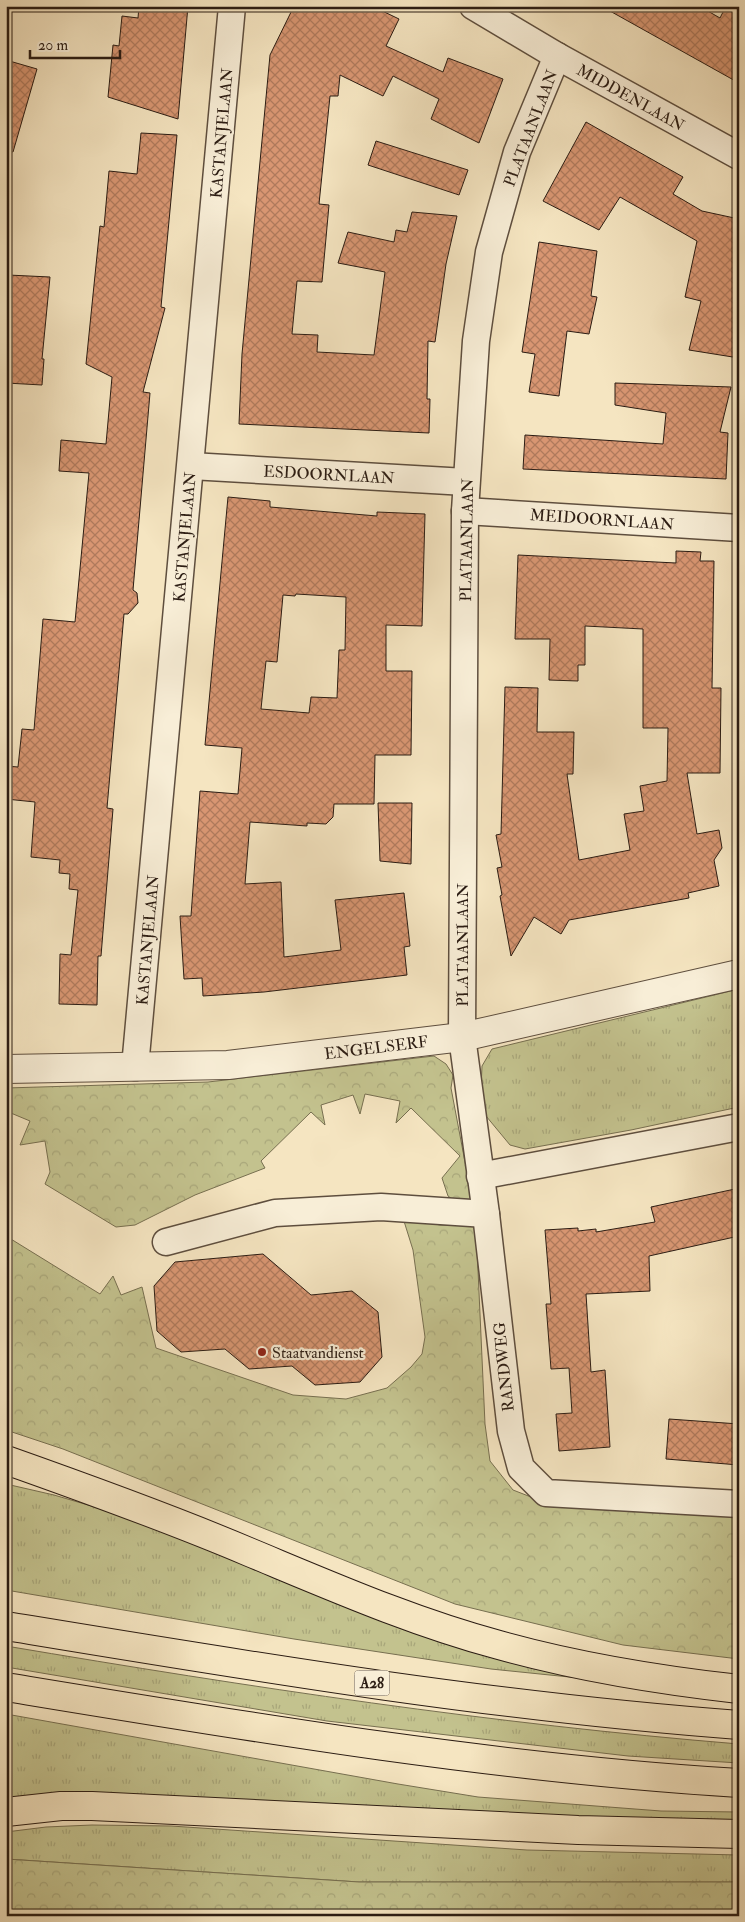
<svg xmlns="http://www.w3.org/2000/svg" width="745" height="1922" viewBox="0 0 745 1922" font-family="'IM FELL Double Pica',serif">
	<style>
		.grass { fill: url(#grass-tufts); stroke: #776f50 }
		.forest { fill: url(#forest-crowns); stroke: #776f50 }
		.building { fill: url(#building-cross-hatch); stroke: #2b1c13; fill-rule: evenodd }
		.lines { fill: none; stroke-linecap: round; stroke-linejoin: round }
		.minor-casing { stroke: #5e4e3e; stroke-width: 29 }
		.tertiary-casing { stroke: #5e4e3e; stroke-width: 30 }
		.motorway-casing { stroke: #2b1c13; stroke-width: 30 }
		.minor { stroke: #f8eed7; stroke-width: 26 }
		.tertiary { stroke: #f8eed7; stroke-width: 28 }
		.motorway { stroke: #f5e5c1; stroke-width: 28 }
		.poi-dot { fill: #8f2418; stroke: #f8eed7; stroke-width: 2 }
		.labels { text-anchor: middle; stroke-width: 4.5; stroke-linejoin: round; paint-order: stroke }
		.shield { fill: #f8eed7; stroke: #685b4e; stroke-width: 1 }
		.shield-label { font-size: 15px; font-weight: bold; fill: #2b1c13 }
		.street-label { font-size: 16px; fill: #2b1c13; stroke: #f8eed7 }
		.poi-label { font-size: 16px; fill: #2b1c13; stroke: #f8eed7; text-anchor: start }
	</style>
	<defs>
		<pattern id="grass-tufts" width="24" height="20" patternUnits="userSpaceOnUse" patternTransform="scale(1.25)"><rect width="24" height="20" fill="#c3c28e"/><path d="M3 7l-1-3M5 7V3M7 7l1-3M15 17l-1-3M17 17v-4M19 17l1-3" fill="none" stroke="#a8a67a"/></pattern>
		<pattern id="forest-crowns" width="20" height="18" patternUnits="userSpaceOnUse" patternTransform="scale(1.25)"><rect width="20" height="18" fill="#c3c28e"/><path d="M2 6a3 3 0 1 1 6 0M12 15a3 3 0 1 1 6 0" fill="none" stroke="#a8a67a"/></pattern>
		<pattern id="building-cross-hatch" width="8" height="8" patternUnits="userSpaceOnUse" patternTransform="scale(1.25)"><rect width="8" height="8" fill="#d89672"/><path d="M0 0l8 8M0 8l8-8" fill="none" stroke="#af7a5c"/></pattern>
	</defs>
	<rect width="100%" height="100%" fill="#f5e5c1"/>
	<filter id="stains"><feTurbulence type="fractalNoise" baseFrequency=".004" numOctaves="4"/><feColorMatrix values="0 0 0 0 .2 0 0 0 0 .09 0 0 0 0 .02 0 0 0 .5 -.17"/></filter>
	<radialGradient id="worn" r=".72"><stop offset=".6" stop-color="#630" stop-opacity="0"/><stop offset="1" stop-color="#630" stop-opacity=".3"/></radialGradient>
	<g class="grass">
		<polygon points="739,989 739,1107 631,1130 525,1149 510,1145 486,1116 481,1090 482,1066 492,1049"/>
		<polygon points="6,1484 54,1495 139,1520 618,1682 491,1669 294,1639 6,1590"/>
		<path d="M 6,1646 C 249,1687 493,1724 739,1744 L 739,1763 L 628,1756 L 327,1721 L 6,1667 Z"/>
		<polygon points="6,1714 398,1784 478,1797 661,1811 739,1812 739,1825 6,1798"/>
		<polygon points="92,1825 171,1826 527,1850 739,1855 739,1882 359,1882 6,1859 6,1832 46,1827"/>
	</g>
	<g class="forest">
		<polygon points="434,1056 446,1064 453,1075 451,1088 472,1199 459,1204 448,1196 442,1178 460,1156 411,1108 396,1123 400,1101 365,1094 360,1114 353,1095 321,1105 325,1125 311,1112 261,1161 265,1168 195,1195 135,1225 116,1227 45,1184 50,1172 45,1141 20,1145 30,1121 6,1111 6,1088 208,1082"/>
		<polygon points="403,1218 440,1225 476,1226 485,1424 490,1461 513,1490 531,1497 739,1517 739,1659 623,1645 455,1604 63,1449 6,1430 6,1236 100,1294 113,1276 121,1295 142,1287 156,1348 293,1395 346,1399 387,1388 411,1367 422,1354 425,1337 413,1250"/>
		<polygon points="6,1859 359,1882 739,1882 739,1916 6,1916"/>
	</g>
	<g class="building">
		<polygon points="139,6 188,6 178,119 108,97 113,45 119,46 122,16 138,18"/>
		<polygon points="294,6 372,6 399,19 386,46 443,72 448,58 503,79 479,143 431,119 439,99 393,76 383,96 340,75 338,96 330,96 319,204 329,205 322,282 297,281 292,334 318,335 317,352 374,355 385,272 338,263 348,232 394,242 396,230 407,232 412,212 457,216 446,264 435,342 428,341 427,399 430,399 429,433 239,424 242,354 270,55"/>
		<polygon points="601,6 699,6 720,18 726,6 739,6 739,83"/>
		<polygon points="6,60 37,69 13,152 6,151"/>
		<polygon points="586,122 683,177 673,194 702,211 739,219 739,358 689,350 701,301 685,297 697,241 620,197 599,230 543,201"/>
		<polygon points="141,133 177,135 161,307 165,308 143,392 150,393 133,590 137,593 138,603 128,614 124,614 107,808 113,809 101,956 98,956 97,1005 59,1004 60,954 71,955 78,890 69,889 70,874 59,873 60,860 31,857 35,802 6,799 6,766 18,767 22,729 34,730 43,619 75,622 89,473 59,471 61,440 106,444 112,377 86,364 100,226 104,227 109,171 137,174"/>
		<polygon points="376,141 468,170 459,195 368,165"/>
		<polygon points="539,242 597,251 591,296 597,297 589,334 567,331 559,396 529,392 535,354 522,352"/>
		<polygon points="8,275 50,277 42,359 44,359 42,385 6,383"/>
		<polygon points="615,383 731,387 720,432 728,433 726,479 523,469 525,435 663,444 666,413 615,405"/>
		<path d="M 228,497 L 270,501 L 270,507 L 377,516 L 377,512 L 425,514 L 422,626 L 386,625 L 386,671 L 412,671 L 411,755 L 375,755 L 374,804 L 334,804 L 333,817 L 326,824 L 307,823 L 307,826 L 250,822 L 245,884 L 281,882 L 284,957 L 341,950 L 335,900 L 404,893 L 410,946 L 404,947 L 407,975 L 264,992 L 203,996 L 202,978 L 184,979 L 180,916 L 191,916 L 200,791 L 238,794 L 242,748 L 205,745 ZM 296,594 L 346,597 L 345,650 L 339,650 L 337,698 L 311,697 L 309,713 L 261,709 L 266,661 L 277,662 L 283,595 L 295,596 Z"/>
		<polygon points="676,551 701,552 700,561 714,561 712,688 721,688 720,773 687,773 697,834 719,830 722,848 714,860 719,886 688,893 689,898 569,920 561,934 534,917 511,956 500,896 502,895 497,868 502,867 496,835 501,834 505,687 538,688 537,732 574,732 573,774 567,774 579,860 630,850 624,814 644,811 640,786 667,781 668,728 643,728 643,629 585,626 585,665 578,665 578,681 549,680 550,639 515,639 518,555 676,563"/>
		<polygon points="378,803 412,803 411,864 380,861"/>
		<polygon points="735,1189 739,1206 739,1236 649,1256 650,1291 586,1294 591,1372 605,1370 610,1447 559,1451 556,1414 572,1413 569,1368 551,1369 546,1304 551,1304 545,1230 578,1228 578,1231 596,1229 596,1232 655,1222 651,1207"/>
		<polygon points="263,1254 311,1295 352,1291 378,1312 382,1357 360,1382 315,1385 292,1366 249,1369 225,1349 181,1352 157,1331 154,1286 175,1262"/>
		<polygon points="669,1419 739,1424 739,1465 666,1459"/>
	</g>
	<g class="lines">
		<g class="minor-casing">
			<g id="minor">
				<polyline points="473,6 557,56 739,156"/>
				<polyline points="557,56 517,152 489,252 476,341 465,511 462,1037 486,1214 511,1431 521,1468 546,1493 739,1504"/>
				<polyline points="191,466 466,482"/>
				<polyline points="465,511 739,528"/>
				<polyline points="135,1067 232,6"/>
				<polyline points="480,1176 739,1127"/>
				<polyline points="166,1242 275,1213 381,1207 486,1214"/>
			</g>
		</g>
		<g class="tertiary-casing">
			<polyline id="tertiary" points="6,1069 228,1065 462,1037 739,974"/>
		</g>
		<g class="motorway-casing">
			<g id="motorway">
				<path d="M 6,1460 C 88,1489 169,1518 249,1552 C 331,1586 413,1622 499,1645 C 578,1667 658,1680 739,1689"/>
				<path d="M 6,1626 C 249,1666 493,1707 739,1725"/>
				<path d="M 6,1687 C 249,1727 493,1768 739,1783"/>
				<polyline points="6,1812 61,1806 92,1806 578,1830 739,1834"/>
			</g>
		</g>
		<use href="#minor" class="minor"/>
		<use href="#tertiary" class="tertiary"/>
		<use href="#motorway" class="motorway"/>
	</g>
	<circle class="poi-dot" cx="262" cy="1352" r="5"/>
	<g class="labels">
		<rect class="shield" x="354.5" y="1670.5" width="35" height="25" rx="4"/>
		<g class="shield-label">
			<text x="372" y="1688">A28</text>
		</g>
		<g class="street-label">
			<text transform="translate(631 97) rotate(29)" y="6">MIDDENLAAN</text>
			<text transform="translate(530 128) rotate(-69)" y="6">PLATAANLAAN</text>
			<text transform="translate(221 133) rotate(-85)" y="6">KASTANJELAAN</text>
			<text transform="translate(329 474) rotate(3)" y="6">ESDOORNLAAN</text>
			<text transform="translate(602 519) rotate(4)" y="6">MEIDOORNLAAN</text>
			<text transform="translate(184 537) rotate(-85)" y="6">KASTANJELAAN</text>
			<text transform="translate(466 540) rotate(-89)" y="6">PLATAANLAAN</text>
			<text transform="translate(147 940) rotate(-85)" y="6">KASTANJELAAN</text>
			<text transform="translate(462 945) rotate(-90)" y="6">PLATAANLAAN</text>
			<text transform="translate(376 1047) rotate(-7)" y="6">ENGELSERF</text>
			<text transform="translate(503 1367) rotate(-96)" y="6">RANDWEG</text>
		</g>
		<g class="poi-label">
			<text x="272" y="1358">Staatvandienst</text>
		</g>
	</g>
	<rect width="745" height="1922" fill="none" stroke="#f5e5c1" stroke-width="25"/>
	<rect x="8" y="8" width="730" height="1907" fill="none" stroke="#2b1c13" stroke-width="2.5"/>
	<rect x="12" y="12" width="720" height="1897" fill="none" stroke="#2b1c13"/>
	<path d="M30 50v8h90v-8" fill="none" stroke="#2b1c13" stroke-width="2.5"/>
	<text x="38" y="50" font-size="15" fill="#2b1c13" stroke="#f8eed7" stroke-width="4" paint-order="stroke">20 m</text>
	<rect width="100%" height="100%" filter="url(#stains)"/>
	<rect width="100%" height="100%" fill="url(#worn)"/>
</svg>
